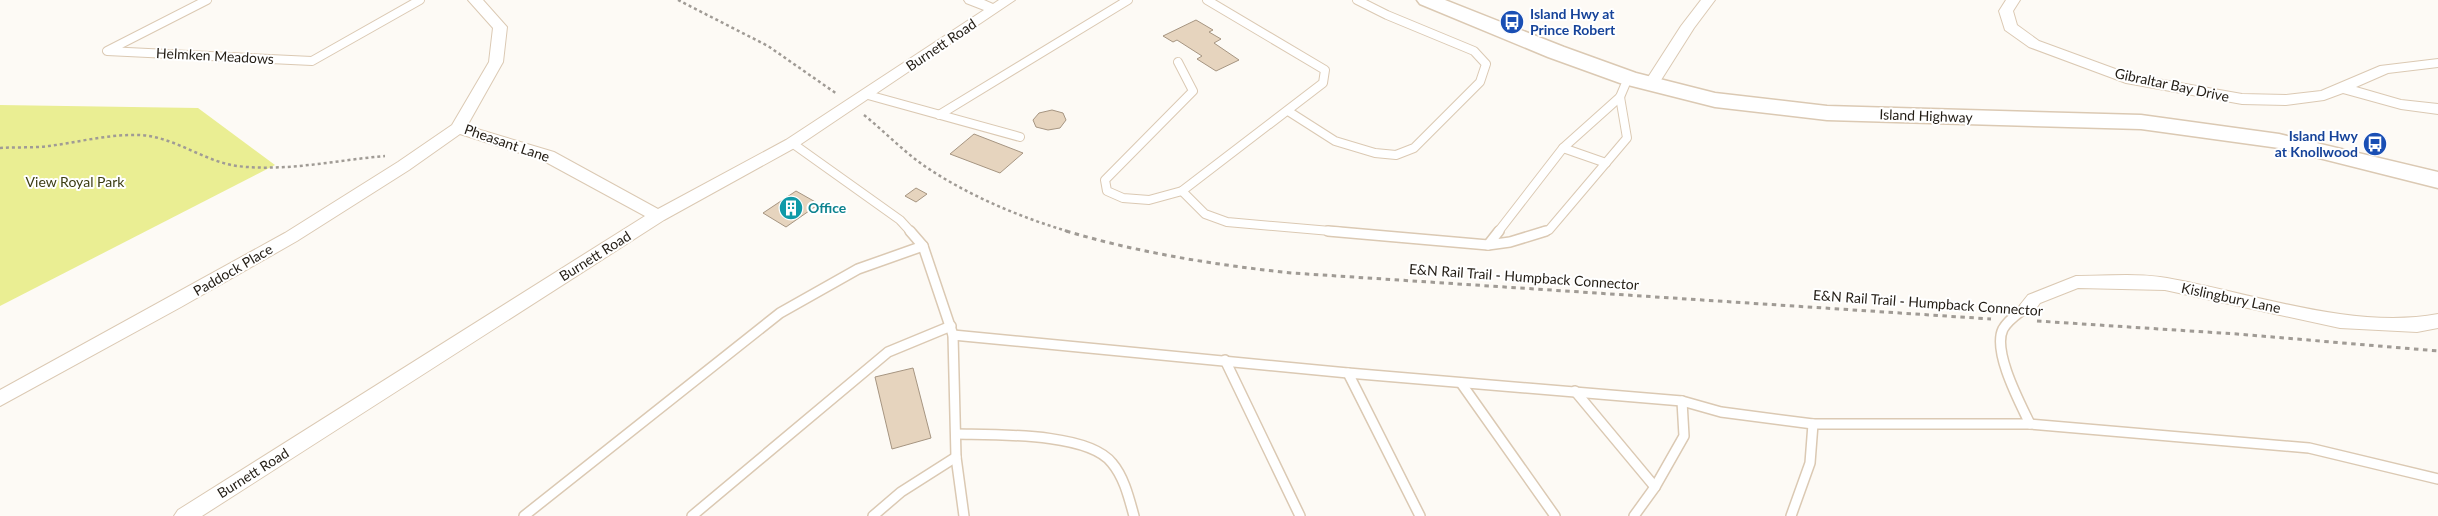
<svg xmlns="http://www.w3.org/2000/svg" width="2438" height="516" viewBox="0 0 2438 516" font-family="Lato,sans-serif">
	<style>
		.green { fill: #eaee93 }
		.building { fill: #e6d4be; stroke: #a69581 }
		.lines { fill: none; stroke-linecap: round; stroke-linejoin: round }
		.lane-far1-casing { stroke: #dbc9b3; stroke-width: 10 }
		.lane-casing { stroke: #dbc9b3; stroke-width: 12 }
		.street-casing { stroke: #dbc9b3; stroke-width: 2 }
		.secondary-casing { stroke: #dbc9b3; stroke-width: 3 }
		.path-far1 { stroke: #a09b95; stroke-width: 2.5; stroke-dasharray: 3 3; stroke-linecap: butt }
		.path { stroke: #a09b95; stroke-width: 3; stroke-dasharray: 4.5 4.5; stroke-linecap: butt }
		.lane-far1 { stroke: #fff; stroke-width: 8 }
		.lane { stroke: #fff; stroke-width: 9 }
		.street { fill: #fff; fill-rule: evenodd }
		.secondary { fill: #fff; fill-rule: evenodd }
		.labels { text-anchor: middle; stroke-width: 4; stroke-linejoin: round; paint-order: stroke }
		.transit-label { font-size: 14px; font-weight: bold; fill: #164399; stroke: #fff; text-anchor: start }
		.street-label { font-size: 14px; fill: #221c14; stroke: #fff }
		.park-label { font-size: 14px; fill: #3c3d13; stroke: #fff }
		.culture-label { font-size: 14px; font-weight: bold; fill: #0d838f; stroke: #fff; text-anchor: start }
	</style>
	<rect width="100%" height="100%" fill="#fdfaf5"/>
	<polygon class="green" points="0,105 198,108 275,165 0,306"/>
	<g class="building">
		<polygon points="1196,20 1213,30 1209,32 1221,39 1214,43 1239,60 1216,71 1197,59 1202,56 1177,40 1173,42 1163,36"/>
		<polygon points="1052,110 1063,113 1066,120 1060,128 1048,130 1036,127 1033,120 1039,113"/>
		<polygon points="974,134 1023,153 1000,173 950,154"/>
		<polygon points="916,188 927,194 916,202 905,196"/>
		<polygon points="796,191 819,204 786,227 763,213"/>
		<polygon points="913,368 931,438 892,449 875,377"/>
	</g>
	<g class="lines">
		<g class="lane-far1-casing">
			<g id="lane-far1">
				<polyline points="207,0 107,51 312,61 420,0"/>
				<polyline points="1178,62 1193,91 1105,180 1107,191 1123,198 1149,200 1182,191 1323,83 1325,70 1207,0"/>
				<polyline points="868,95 1020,137"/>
				<polyline points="1288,111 1335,141 1375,153 1396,155 1414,148 1480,82 1486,64 1474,51 1387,15 1357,0"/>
				<polyline points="939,115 1128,0"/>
				<polyline points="792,143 900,220 911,232"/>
				<polyline points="1563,148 1606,163"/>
				<polyline points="1182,191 1205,214 1227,222 1342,232"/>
				<polyline points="1498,232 1563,148 1620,97 1628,78"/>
				<polyline points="1542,232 1549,230 1627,138 1620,97"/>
			</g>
		</g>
		<g class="lane-casing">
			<g id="lane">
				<polyline points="910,231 923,246 953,335 956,457 964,516"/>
				<polyline points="1328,231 1488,245 1510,242 1546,231"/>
				<polyline points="1488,245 1499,231"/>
				<path d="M 2029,305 C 2021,312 2009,318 2003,329 C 1992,351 2020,403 2030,424"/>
				<polyline points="953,335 1348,373 1682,401 1721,412 1813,424 2030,424 2309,448 2438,479"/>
				<polyline points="1225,360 1300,516"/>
				<polyline points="1348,373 1420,516"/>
				<polyline points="1461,383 1555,516"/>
				<polyline points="1575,391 1655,487"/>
				<path d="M 956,434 C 993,435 1088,432 1112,463 C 1124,477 1129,498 1134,516"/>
				<polyline points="524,516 780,313 858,269 923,246"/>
				<polyline points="692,516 888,352 951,326"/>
				<polyline points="873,516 901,492 956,457"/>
				<polyline points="1634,516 1655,487 1684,436 1682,401"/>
				<polyline points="1791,516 1810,463 1813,424"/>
			</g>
		</g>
		<g class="street-casing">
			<g id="street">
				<polygon points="468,0 483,0 507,27 503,62 467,126 554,152 658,209 786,140 984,10 966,3 964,0 984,0 993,4 999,0 1015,0 798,146 664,220 202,516 174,516 178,510 645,216 542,160 460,134 409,170 297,241 181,307 0,406 0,390 285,233 398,162 452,125 489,62 493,28"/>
				<polygon points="1701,0 1715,0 1694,28 1656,88 1646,88 1643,85 1681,26"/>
				<polygon points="2006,0 2020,0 2013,11 2017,25 2039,41 2129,74 2242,94 2286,95 2321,91 2380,66 2438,59 2438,67 2388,73 2356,87 2401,100 2438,104 2438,114 2401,109 2343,93 2324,100 2286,105 2242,104 2126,83 2029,47 2005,30 1999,11"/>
				<path d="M 2076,276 C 2106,276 2138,273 2167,278 C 2252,293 2353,330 2438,314 L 2438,328 L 2417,332 L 2340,328 L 2165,290 L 2078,288 L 2040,303 L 2035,310 L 2029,311 L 2023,310 L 2020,305 L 2028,295 Z"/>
			</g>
		</g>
		<g class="secondary-casing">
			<polygon id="secondary" points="1417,0 1445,0 1564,47 1636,73 1715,93 1827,106 2141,115 2279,134 2438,172 2438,188 2279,148 2141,129 1827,120 1715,107 1620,83 1548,57 1420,4"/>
		</g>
		<g class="path-far1">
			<polyline points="678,0 768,46 837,94"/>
			<path d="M 864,115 C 884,131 902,150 923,165 C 967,195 1019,217 1070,232"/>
			<path d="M 0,148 C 16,147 33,148 49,146 C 79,142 109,134 140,135 C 175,137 203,161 237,166 C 286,172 337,160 385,156"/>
		</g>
		<g class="path">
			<path d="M 1066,231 C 1140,253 1215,265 1292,273 L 1991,319"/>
			<polyline points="2037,321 2237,334 2438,351"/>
		</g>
		<use href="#lane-far1" class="lane-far1"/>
		<use href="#lane" class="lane"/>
		<use href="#street" class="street"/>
		<use href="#secondary" class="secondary"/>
	</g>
	<defs>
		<g id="bus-disc" transform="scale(1.25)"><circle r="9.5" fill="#1a4fb4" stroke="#fff"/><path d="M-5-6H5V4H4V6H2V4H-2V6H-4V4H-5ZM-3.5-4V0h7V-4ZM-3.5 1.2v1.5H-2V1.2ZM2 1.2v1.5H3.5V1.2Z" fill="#fff"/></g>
		<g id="building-disc" transform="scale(1.25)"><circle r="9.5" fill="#0f9aa8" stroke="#fff"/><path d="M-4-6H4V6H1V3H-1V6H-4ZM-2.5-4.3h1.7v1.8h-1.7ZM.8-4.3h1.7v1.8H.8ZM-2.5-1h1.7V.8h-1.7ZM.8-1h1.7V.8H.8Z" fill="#fff"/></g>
	</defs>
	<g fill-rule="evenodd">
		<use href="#bus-disc" x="1512" y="22"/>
		<use href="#bus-disc" x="2375" y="144"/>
		<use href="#building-disc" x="791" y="208"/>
	</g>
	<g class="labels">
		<g class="transit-label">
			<text x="1530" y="19">Island Hwy at<tspan x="1530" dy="16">Prince Robert</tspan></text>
			<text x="2358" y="141" text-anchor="end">Island Hwy<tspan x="2358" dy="16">at Knollwood</tspan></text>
		</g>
		<g class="street-label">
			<text transform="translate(941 45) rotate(-34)" y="5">Burnett Road</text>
			<text transform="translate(215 56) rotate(3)" y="5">Helmken Meadows</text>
			<text transform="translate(2172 85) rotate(12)" y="5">Gibraltar Bay Drive</text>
			<text transform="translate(1926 116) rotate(2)" y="5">Island Highway</text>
			<text transform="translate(507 143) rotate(19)" y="5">Pheasant Lane</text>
			<text transform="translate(595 256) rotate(-32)" y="5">Burnett Road</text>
			<text transform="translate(233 270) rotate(-30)" y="5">Paddock Place</text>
			<text transform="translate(1524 277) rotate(4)" y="5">E&amp;N Rail Trail - Humpback Connector</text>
			<text transform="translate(2231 298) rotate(12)" y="5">Kislingbury Lane</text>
			<text transform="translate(1928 303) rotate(4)" y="5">E&amp;N Rail Trail - Humpback Connector</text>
			<text transform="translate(253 473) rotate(-32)" y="5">Burnett Road</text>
		</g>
		<g class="park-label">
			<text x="75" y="187">View Royal Park</text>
		</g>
		<g class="culture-label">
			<text x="808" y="213">Office</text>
		</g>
	</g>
</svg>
